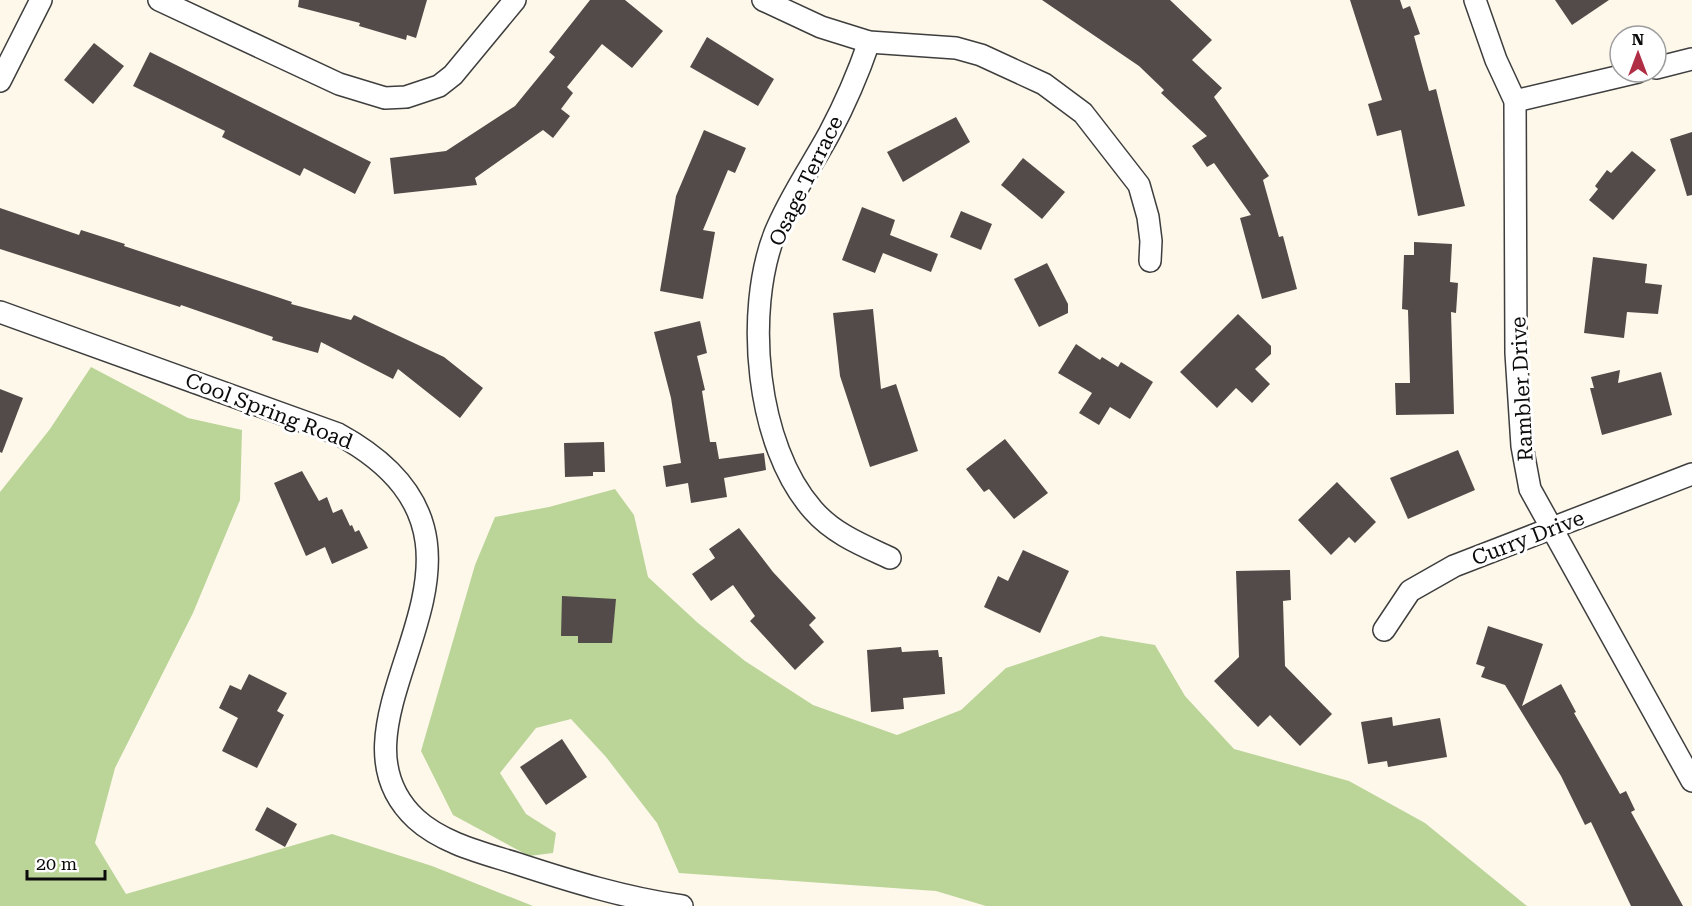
<svg xmlns="http://www.w3.org/2000/svg" width="1692" height="906" viewBox="0 0 1692 906" font-family="'Roboto Serif',serif">
	<style>
		.forest { fill: #bbd498 }
		.building { fill: #534b49 }
		.lines { fill: none; stroke-linecap: round; stroke-linejoin: round }
		.minor-casing { stroke: #3e3e3e; stroke-width: 24 }
		.minor { stroke: #fff; stroke-width: 21 }
		.labels { text-anchor: middle; stroke-width: 6; stroke-linejoin: round; paint-order: stroke }
		.street-label { font-size: 21px; fill: #0b0b0b; stroke: #fff }
	</style>
	<rect width="100%" height="100%" fill="#fef8eb"/>
	<g class="forest">
		<polygon points="91,367 188,418 242,430 240,500 193,613 115,768 95,843 126,894 332,834 432,866 533,906 0,906 0,492 50,429"/>
		<polygon points="615,489 634,515 648,577 698,623 745,661 813,705 897,735 961,710 1006,668 1101,636 1155,645 1185,696 1234,749 1349,781 1425,823 1527,906 986,906 936,891 679,873 657,823 606,757 571,719 536,728 500,773 526,814 556,833 553,853 529,856 453,815 421,751 475,565 495,517 549,507"/>
	</g>
	<g class="building">
		<polygon points="299,0 427,0 416,38 407,35 406,40 359,26 360,23 298,7"/>
		<polygon points="590,0 625,0 663,31 632,68 602,44 567,87 573,93 561,109 570,116 553,138 543,130 475,178 477,185 394,194 390,158 446,151 515,106 555,57 549,52"/>
		<polygon points="1042,0 1170,0 1212,40 1192,60 1222,88 1214,97 1269,176 1263,180 1279,237 1283,236 1297,289 1262,299 1240,218 1251,215 1214,163 1207,167 1192,146 1207,136 1161,93 1164,90 1139,66"/>
		<polygon points="1350,0 1400,0 1403,9 1410,6 1420,34 1414,36 1429,91 1436,89 1465,206 1418,216 1401,130 1377,136 1368,104 1382,100"/>
		<polygon points="1555,0 1609,0 1572,25"/>
		<polygon points="707,37 774,79 758,106 690,67"/>
		<polygon points="94,43 124,66 93,104 64,80"/>
		<polygon points="150,52 371,162 355,194 304,168 300,176 222,137 225,131 133,86"/>
		<polygon points="956,117 970,142 903,182 887,152"/>
		<polygon points="704,130 746,148 735,173 728,170 703,230 715,232 703,299 660,291 676,196"/>
		<polygon points="1692,132 1692,195 1687,196 1670,139"/>
		<polygon points="1632,151 1656,170 1613,220 1589,200 1598,189 1595,186 1607,170 1611,173"/>
		<polygon points="1023,158 1065,192 1042,219 1001,185"/>
		<polygon points="862,207 895,220 890,235 938,254 931,272 883,253 875,273 842,260"/>
		<polygon points="0,208 79,235 81,230 125,244 124,246 292,302 291,304 351,320 354,315 444,357 483,388 460,418 398,369 393,379 321,342 318,353 272,340 273,337 181,305 180,307 0,249"/>
		<polygon points="961,211 992,224 981,250 950,237"/>
		<polygon points="1414,242 1452,244 1450,282 1458,283 1456,313 1451,312 1454,414 1396,415 1395,383 1410,383 1408,310 1402,309 1404,255 1414,255"/>
		<polygon points="1593,257 1647,264 1645,283 1662,285 1658,314 1627,312 1624,338 1584,333"/>
		<polygon points="1047,263 1068,304 1068,313 1039,327 1014,279"/>
		<polygon points="873,309 881,389 896,384 918,451 870,467 840,376 833,313"/>
		<polygon points="1238,314 1271,346 1271,354 1255,369 1270,384 1252,403 1236,388 1217,408 1180,372"/>
		<polygon points="700,321 707,353 697,356 705,390 702,391 710,442 716,442 719,459 764,453 766,470 724,478 727,497 691,503 688,483 666,487 663,466 681,463 671,398 654,332"/>
		<polygon points="1076,344 1100,360 1102,357 1118,367 1121,362 1153,382 1130,419 1110,407 1099,425 1079,413 1092,393 1058,373"/>
		<polygon points="1620,370 1618,383 1661,372 1672,415 1602,435 1590,388 1594,388 1591,377"/>
		<polygon points="0,389 23,398 2,453 0,452"/>
		<polygon points="1005,439 1048,493 1014,519 989,489 984,492 966,469"/>
		<polygon points="604,442 605,472 593,472 593,476 565,477 564,443"/>
		<polygon points="1458,450 1475,490 1408,519 1390,478"/>
		<polygon points="302,471 319,501 327,497 333,513 342,509 350,526 352,525 355,532 359,530 368,548 332,564 325,547 306,556 274,483"/>
		<polygon points="1337,482 1376,522 1355,543 1349,537 1331,555 1298,520"/>
		<polygon points="739,528 773,572 816,618 809,625 824,642 795,670 750,621 755,616 733,585 711,601 692,574 715,558 709,549"/>
		<polygon points="1023,550 1069,571 1040,633 984,607 998,576 1008,581"/>
		<polygon points="1290,570 1291,600 1283,601 1285,666 1332,714 1300,746 1270,715 1258,727 1214,681 1239,657 1236,571"/>
		<polygon points="562,596 616,599 612,643 578,643 578,636 561,636"/>
		<polygon points="1488,626 1543,644 1522,706 1561,684 1576,712 1574,713 1620,794 1626,791 1635,810 1631,812 1683,906 1631,906 1591,822 1585,825 1561,776 1505,685 1481,677 1485,667 1476,664"/>
		<polygon points="901,647 902,652 938,650 939,657 942,657 945,694 903,698 904,709 871,712 867,650"/>
		<polygon points="249,674 287,693 277,711 284,715 257,768 222,751 238,718 219,708 230,685 241,690"/>
		<polygon points="1392,717 1393,726 1440,718 1447,757 1388,767 1387,761 1368,764 1361,722"/>
		<polygon points="562,739 587,777 546,805 520,767"/>
		<polygon points="267,807 297,824 285,847 255,830"/>
	</g>
	<g class="lines">
		<g class="minor-casing">
			<g id="minor">
				<polyline points="159,0 339,84 385,98 406,97 439,86 453,75 515,0"/>
				<polyline points="763,0 821,27 869,42 956,48 981,55 1044,84 1083,113 1139,185 1148,217 1151,241 1150,261"/>
				<polyline points="1475,0 1496,60 1515,101 1516,353 1522,446 1530,489 1692,781"/>
				<path d="M 869,42 C 858,74 845,104 829,134 C 811,167 789,198 775,233 C 744,312 756,446 813,510 C 834,534 862,545 890,558"/>
				<polyline points="1656,68 1692,59"/>
				<polyline points="0,81 41,0"/>
				<polyline points="1515,101 1638,72"/>
				<path d="M 0,312 L 338,434 C 549,549 305,716 416,819 C 442,843 483,853 515,863 C 570,881 625,898 682,906"/>
				<polyline points="1384,630 1410,591 1454,566 1692,474"/>
			</g>
		</g>
		<use href="#minor" class="minor"/>
	</g>
	<g class="labels">
		<g class="street-label">
			<text transform="translate(806 181) rotate(-64)" y="7">Osage Terrace</text>
			<text transform="translate(1522 389) rotate(-93)" y="7">Rambler Drive</text>
			<text transform="translate(269 411) rotate(21)" y="7">Cool Spring Road</text>
			<text transform="translate(1528 538) rotate(-21)" y="7">Curry Drive</text>
		</g>
	</g>
	<g transform="translate(1638 54)"><circle r="28" fill="#ffffff" stroke="#9d9d9d" stroke-width="1.5"/>
	<path d="M0-4.5L10 22L0 15L-10 22Z" fill="#b02e44"/>
	<text y="-9" font-size="16" font-weight="bold" text-anchor="middle" fill="#0b0b0b">N</text>
	</g>
	<path d="M27 870v9h78v-9" fill="none" stroke="#0b0b0b" stroke-width="3"/>
	<text x="36" y="870" font-size="18" fill="#0b0b0b" stroke="#ffffff" stroke-width="4.5" paint-order="stroke">20 m</text>
</svg>
